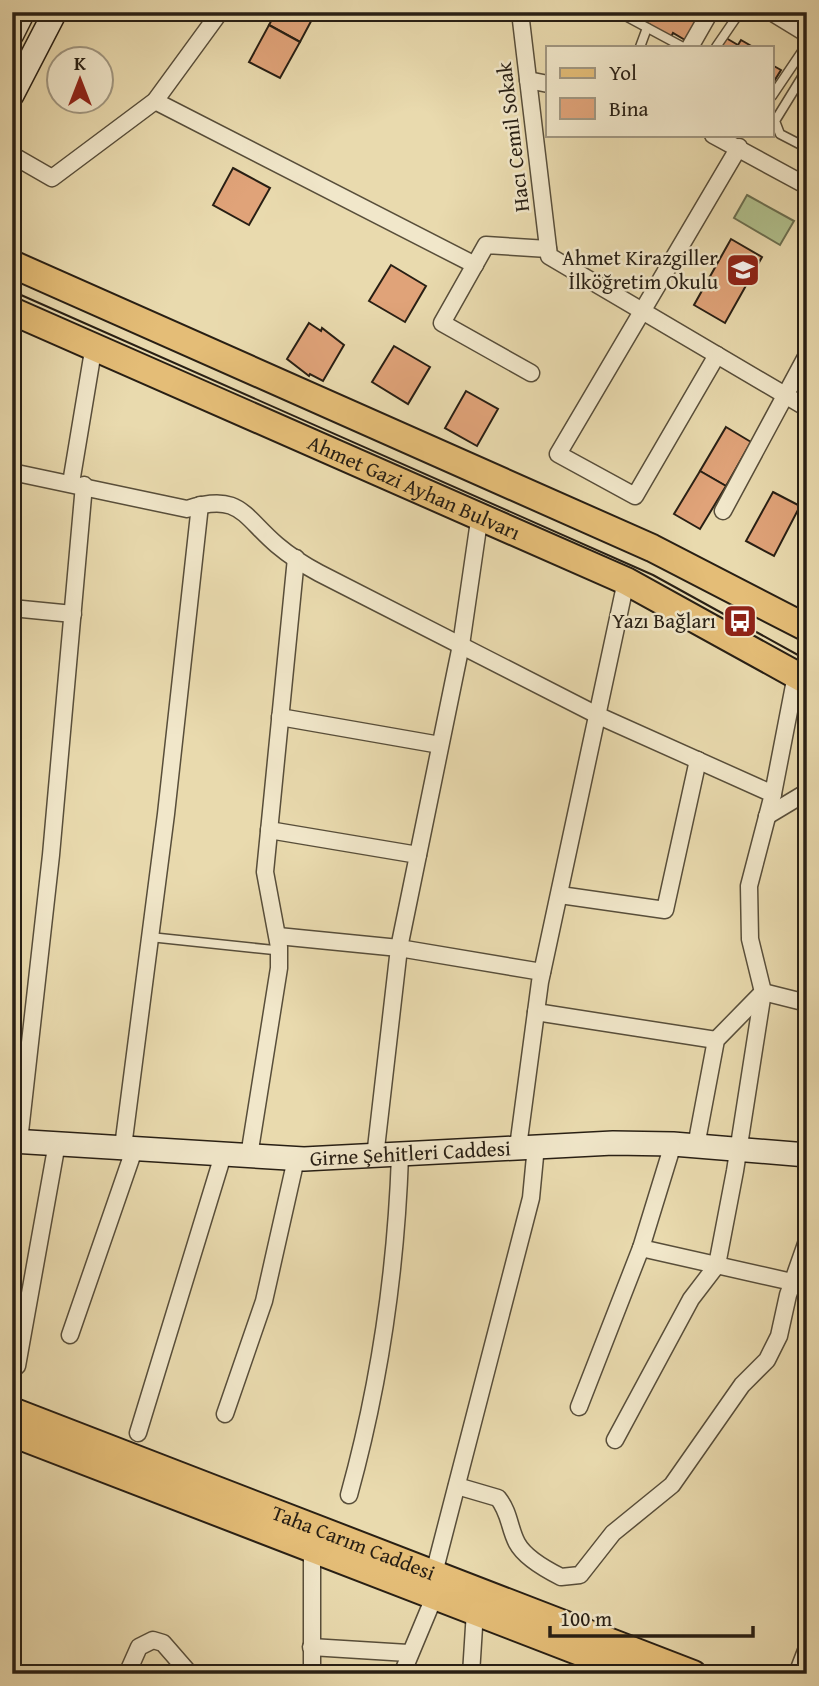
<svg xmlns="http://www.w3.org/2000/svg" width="819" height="1686" viewBox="0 0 819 1686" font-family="'Gentium Book Plus',serif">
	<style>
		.green { fill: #b1c18e; stroke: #6c7051; stroke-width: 2 }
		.building { fill: #e0a379; stroke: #281f14; stroke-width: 2 }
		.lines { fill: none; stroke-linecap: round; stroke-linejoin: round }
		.lane-casing { stroke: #584e3a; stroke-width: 11 }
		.street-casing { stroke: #584e3a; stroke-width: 19 }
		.secondary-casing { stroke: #281f14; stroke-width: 26 }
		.primary-casing { stroke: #281f14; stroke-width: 30 }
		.lane { stroke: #f1e7ca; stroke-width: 8 }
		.street { stroke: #f1e7ca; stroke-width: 16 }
		.secondary { stroke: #f1e7ca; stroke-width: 23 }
		.primary { stroke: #e4bd77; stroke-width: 26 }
		.tram { stroke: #281f14; stroke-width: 2 }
		.labels { text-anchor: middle; stroke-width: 5; stroke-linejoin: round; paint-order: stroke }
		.street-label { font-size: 21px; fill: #281f14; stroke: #f1e7ca }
		.poi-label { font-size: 21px; fill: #281f14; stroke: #f1e7ca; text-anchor: end }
	</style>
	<rect width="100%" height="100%" fill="#e9daae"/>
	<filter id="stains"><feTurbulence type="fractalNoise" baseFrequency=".00286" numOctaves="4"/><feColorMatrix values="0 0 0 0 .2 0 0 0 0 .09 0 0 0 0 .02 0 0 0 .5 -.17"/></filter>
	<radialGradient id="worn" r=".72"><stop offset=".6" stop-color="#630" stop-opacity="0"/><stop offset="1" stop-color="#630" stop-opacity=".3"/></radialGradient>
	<polygon class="green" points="747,195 794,221 780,245 734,218"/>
	<g class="building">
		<polygon points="276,12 316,12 300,42 269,25"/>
		<polygon points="637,12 694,12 700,15 685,40 673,33 670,39 640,21 644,16"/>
		<polygon points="269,25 300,42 280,78 249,62"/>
		<polygon points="726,38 738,45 741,40 753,47 721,47"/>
		<polygon points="772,65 781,70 773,83 772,83"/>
		<polygon points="233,168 270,188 249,225 213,205"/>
		<polygon points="731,239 762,257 725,323 694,305"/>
		<polygon points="391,265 426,286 405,322 369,301"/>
		<polygon points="309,323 321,331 322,328 344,345 323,381 310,374 309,376 287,359"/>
		<polygon points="394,346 430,367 408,404 372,382"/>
		<polygon points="466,391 498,409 477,446 445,428"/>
		<polygon points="726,427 751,442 726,486 700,471"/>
		<polygon points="700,471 726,486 700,529 674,514"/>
		<polygon points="773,492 800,506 774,556 746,541"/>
		<polygon points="12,1173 17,1174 13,1211 12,1211"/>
	</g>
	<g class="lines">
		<g class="lane-casing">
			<g id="lane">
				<polyline points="618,12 683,47"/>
				<polyline points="640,47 647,28"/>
				<polyline points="716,47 740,12"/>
				<polyline points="807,69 775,121 780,134 807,148"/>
				<polyline points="772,96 807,44"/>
				<polyline points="150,937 274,950 279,947"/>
			</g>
		</g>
		<g class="street-casing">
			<g id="street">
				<polyline points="520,12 549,256 807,408"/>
				<polyline points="771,12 807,34"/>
				<polyline points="690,47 710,12"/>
				<polyline points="528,80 548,84"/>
				<polyline points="155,101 475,265"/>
				<polyline points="713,135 807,186"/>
				<polyline points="12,155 52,178 155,101 220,12"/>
				<polyline points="717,355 635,496 558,454 739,147"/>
				<polyline points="531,373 442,323 486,245 548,249"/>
				<path d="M 12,472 L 187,509 C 240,492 243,516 277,545 C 290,556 304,565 319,573 L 599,716 L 773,794"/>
				<polyline points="71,483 94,345"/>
				<polyline points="723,511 807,355"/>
				<polyline points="12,608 73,614"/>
				<polyline points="280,717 440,745"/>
				<polyline points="767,816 807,792"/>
				<polyline points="269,830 418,855"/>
				<polyline points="560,895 665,910 698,760"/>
				<polyline points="278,936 399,948 542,972"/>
				<polyline points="536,1012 716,1040"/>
				<polyline points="19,1141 51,855 84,485"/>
				<polyline points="696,1146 716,1040 763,992 807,1003"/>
				<polyline points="123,1147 166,814 200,505"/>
				<polyline points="518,1147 540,982 626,581"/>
				<polyline points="249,1156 279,968 279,947 265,872 296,558"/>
				<polyline points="375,1157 399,948 461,645 480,514"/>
				<polyline points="641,1248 792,1282"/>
				<polyline points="70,1335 135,1147"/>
				<polyline points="17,1366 57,1143"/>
				<polyline points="579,1407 641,1248 673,1144"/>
				<polyline points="225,1414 264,1301 296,1159"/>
				<polyline points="138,1433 223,1155"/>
				<polyline points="615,1440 691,1299 717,1265 735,1171 763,992 750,939 749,886 773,794 796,675"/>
				<path d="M 457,1486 L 498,1498 C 510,1513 509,1528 517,1543 C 525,1558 547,1570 561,1577 L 580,1575 L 613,1533 L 672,1485 L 742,1385 L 767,1360 L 779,1336 L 788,1295 L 807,1241"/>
				<path d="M 349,1495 C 380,1383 396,1272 400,1156"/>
				<polyline points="312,1547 312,1674"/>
				<polyline points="434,1573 531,1198 536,1146"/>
				<polyline points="311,1647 408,1653"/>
				<polyline points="127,1674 139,1647 153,1640 163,1643 190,1674"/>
				<polyline points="402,1674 435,1595"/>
				<polyline points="471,1674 475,1611"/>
				<polyline points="797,1674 807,1648"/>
			</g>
		</g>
		<g class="secondary-casing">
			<g id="secondary">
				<polyline points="12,34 23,12"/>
				<polyline points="12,95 55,12"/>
				<path id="s1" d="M 12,1141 L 304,1159 L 613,1143 L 673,1144 L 807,1155"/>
			</g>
		</g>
		<g class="primary-casing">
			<g id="primary">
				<polyline points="12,264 652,548 807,628"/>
				<path id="s2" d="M 12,311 L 626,581 L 807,681"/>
				<path id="s3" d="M 12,1411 L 693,1674"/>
				<polyline points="12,1433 637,1674"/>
			</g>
		</g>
		<use href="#lane" class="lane"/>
		<use href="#street" class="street"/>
		<use href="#secondary" class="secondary"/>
		<use href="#primary" class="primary"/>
		<polyline class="tram" points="12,291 653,575 807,660"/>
	</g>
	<defs>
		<g id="school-square" transform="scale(1.75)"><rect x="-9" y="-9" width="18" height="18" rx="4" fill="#8f2418" stroke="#f1e7ca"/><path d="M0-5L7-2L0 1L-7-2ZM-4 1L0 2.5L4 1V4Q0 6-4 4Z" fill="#fff"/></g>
		<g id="bus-square" transform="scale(1.75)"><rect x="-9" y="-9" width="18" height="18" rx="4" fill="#8f2418" stroke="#f1e7ca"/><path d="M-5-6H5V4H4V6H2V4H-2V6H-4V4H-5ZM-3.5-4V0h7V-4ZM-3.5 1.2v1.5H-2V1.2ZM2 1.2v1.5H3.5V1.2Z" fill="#fff"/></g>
	</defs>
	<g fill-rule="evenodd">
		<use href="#school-square" x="743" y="270"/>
		<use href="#bus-square" x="740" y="621"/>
	</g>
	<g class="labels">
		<g class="street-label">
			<text transform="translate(513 137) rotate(-97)" y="7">Hacı Cemil Sokak</text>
			<text dy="7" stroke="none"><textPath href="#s2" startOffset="439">Ahmet Gazi Ayhan Bulvarı</textPath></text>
			<text dy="7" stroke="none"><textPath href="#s1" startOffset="399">Girne Şehitleri Caddesi</textPath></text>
			<text dy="7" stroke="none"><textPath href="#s3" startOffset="366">Taha Carım Caddesi</textPath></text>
		</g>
		<g class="poi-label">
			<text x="718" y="265">Ahmet Kirazgiller<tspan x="718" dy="24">İlköğretim Okulu</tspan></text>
			<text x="716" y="628">Yazı Bağları</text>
		</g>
	</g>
	<rect width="819" height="1686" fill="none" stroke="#e9daae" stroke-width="42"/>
	<rect x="14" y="14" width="791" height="1658" fill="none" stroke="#281f14" stroke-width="3.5"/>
	<rect x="21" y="21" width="777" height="1644" fill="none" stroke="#281f14" stroke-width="2"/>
	<rect x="546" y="46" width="228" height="91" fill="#f1e7ca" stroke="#a19781" stroke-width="2"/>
	<rect x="560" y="68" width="35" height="10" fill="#e4bd77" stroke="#a19781" stroke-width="2"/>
	<text x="609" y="80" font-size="21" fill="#281f14">Yol</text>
	<rect x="560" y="98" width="35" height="21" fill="#e0a379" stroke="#a19781" stroke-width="2"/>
	<text x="609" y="116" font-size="21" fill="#281f14">Bina</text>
	<g transform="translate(80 80)"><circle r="33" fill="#f1e7ca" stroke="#a19781" stroke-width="2"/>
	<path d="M0-5L12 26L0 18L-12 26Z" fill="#8f2418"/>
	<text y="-10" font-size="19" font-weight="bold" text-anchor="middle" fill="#281f14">K</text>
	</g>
	<path d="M550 1626v10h203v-10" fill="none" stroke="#281f14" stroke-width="3.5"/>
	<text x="560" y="1626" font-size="21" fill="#281f14" stroke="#f1e7ca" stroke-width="5" paint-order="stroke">100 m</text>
	<rect width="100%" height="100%" filter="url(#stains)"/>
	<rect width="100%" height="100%" fill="url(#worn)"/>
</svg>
